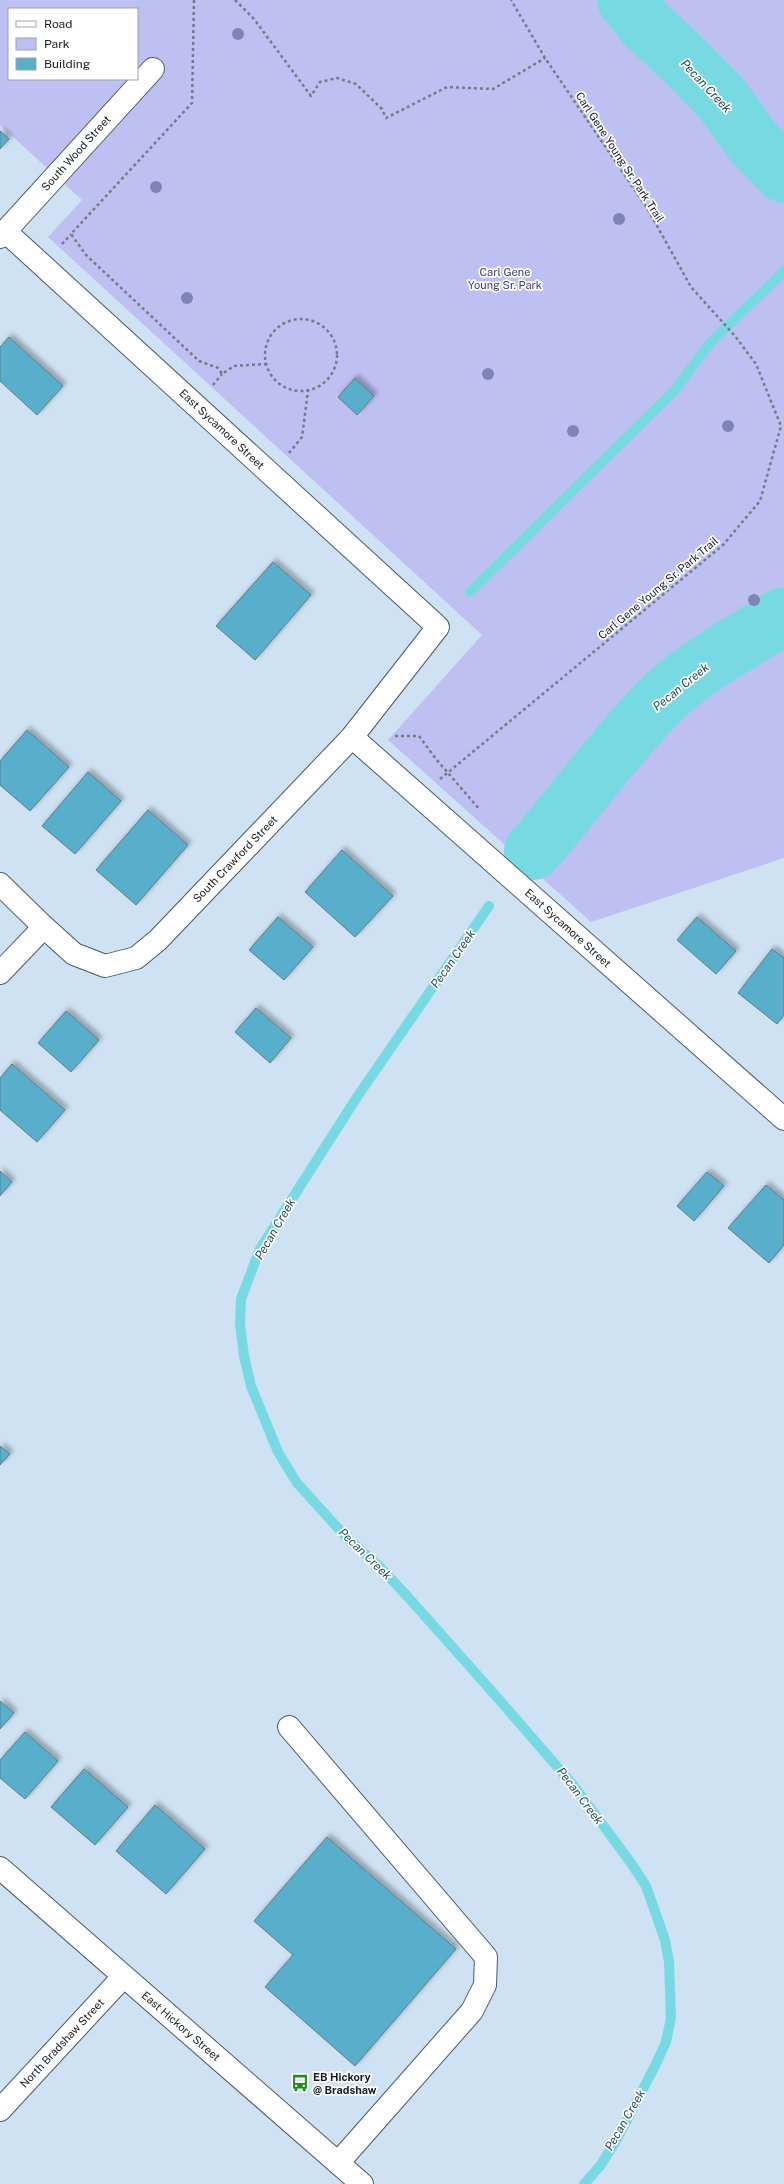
<svg xmlns="http://www.w3.org/2000/svg" width="784" height="2184" viewBox="0 0 784 2184" font-family="'Public Sans',sans-serif">
	<style>
		.green { fill: #bec0f2; fill-rule: evenodd }
		.lines { fill: none; stroke-linecap: round; stroke-linejoin: round }
		.stream { stroke: #77dae3; stroke-width: 10 }
		.river { stroke: #77dae3; stroke-width: 58 }
		.building { fill: #58afcc; stroke: #627b84; filter: url(#shadow) }
		.minor-casing { stroke: #495b69; stroke-width: 24 }
		.path { stroke: #707d89; stroke-width: 2.5; stroke-dasharray: 3 3; stroke-linecap: butt }
		.minor { stroke: #fff; stroke-width: 22 }
		.tree { fill: #7f84b6 }
		.labels { text-anchor: middle; stroke-width: 3.5; stroke-linejoin: round; paint-order: stroke }
		.street-label { font-size: 11px; fill: #141b21; stroke: #fff }
		.park-label { font-size: 11px; fill: #3e3884; stroke: #fff }
		.poi-label { font-size: 11px; font-weight: bold; fill: #141b21; stroke: #fff; text-anchor: start }
		.water-label { font-size: 12px; font-style: italic; fill: #245054; stroke: #fff }
	</style>
	<defs>
		<filter id="shadow"><feDropShadow dx="3.5" dy="-3.5" stdDeviation="2" flood-color="#0004"/></filter>
	</defs>
	<rect width="100%" height="100%" fill="#cee2f3"/>
	<path class="green" d="M 0,0 L 784,0 L 784,858 L 591,922 L 388,740 L 482,635 L 48,237 L 82,200 L 0,125 ZM 9,9 L 137,9 L 137,79 L 9,79 Z"/>
	<g class="lines">
		<g class="stream">
			<polyline points="470,592 675,390 710,343 784,271"/>
			<polyline points="489,906 357,1097 260,1249 241,1299 240,1324 244,1356 251,1386 278,1452 297,1483 347,1538 379,1566 408,1597 503,1704 574,1786 631,1863 646,1886 665,1940 669,1962 671,2018 666,2042 656,2064 616,2141 600,2166 584,2184"/>
		</g>
		<g class="river">
			<polyline points="626,0 647,26 686,62 722,99 753,142 784,174"/>
			<path d="M 533,851 C 575,803 612,750 657,704 C 690,670 743,641 784,616"/>
		</g>
	</g>
	<g class="building">
		<polygon points="0,131 9,139 0,149"/>
		<polygon points="9,337 63,386 37,415 0,381 0,347"/>
		<polygon points="355,378 374,396 357,415 338,397"/>
		<polygon points="273,562 311,595 255,660 216,626"/>
		<polygon points="27,730 69,767 30,811 0,785 0,761"/>
		<polygon points="88,772 121,801 75,854 42,826"/>
		<polygon points="148,810 188,845 136,905 96,870"/>
		<polygon points="342,850 393,896 355,937 305,892"/>
		<polygon points="278,917 313,947 284,980 249,950"/>
		<polygon points="697,917 736,951 716,974 677,940"/>
		<polygon points="772,949 784,958 784,1015 777,1024 738,993"/>
		<polygon points="256,1008 291,1038 270,1063 235,1032"/>
		<polygon points="66,1011 99,1040 71,1072 38,1043"/>
		<polygon points="12,1064 65,1110 37,1142 0,1110 0,1078"/>
		<polygon points="0,1171 12,1182 0,1196"/>
		<polygon points="707,1172 724,1186 694,1221 677,1206"/>
		<polygon points="766,1185 784,1200 784,1245 769,1263 728,1228"/>
		<polygon points="0,1446 10,1454 0,1465"/>
		<polygon points="0,1701 14,1713 0,1729"/>
		<polygon points="25,1732 58,1761 25,1799 0,1778 0,1760"/>
		<polygon points="84,1769 128,1807 95,1845 51,1807"/>
		<polygon points="155,1805 205,1849 166,1894 116,1851"/>
		<polygon points="327,1837 456,1949 355,2066 265,1987 293,1955 254,1921"/>
	</g>
	<g class="lines">
		<g class="minor-casing">
			<g id="minor">
				<polyline points="0,237 153,69"/>
				<polyline points="352,737 784,1119"/>
				<polyline points="0,884 44,927 74,954 105,966 136,958 158,940 352,737 438,627 5,231"/>
				<polyline points="0,973 44,927"/>
				<polyline points="289,1727 486,1957 485,1985 472,2011 338,2163"/>
				<polyline points="0,1868 362,2184"/>
				<polyline points="0,2110 123,1977"/>
			</g>
		</g>
		<g class="path">
			<polyline points="194,0 192,103 71,234 86,255 199,361 218,368 222,374 234,366 265,364"/>
			<polyline points="235,0 254,19 311,96 320,82 337,78 356,84 382,109 386,118 447,87 493,89 545,58"/>
			<polyline points="62,244 71,234"/>
			<circle cx="301" cy="355" r="36"/>
			<polyline points="213,385 222,374"/>
			<polyline points="289,453 302,437 308,391"/>
			<polyline points="395,736 419,736 436,759 480,810"/>
			<polyline points="440,779 723,545 760,501 781,426 756,364 735,336 691,287 647,208 545,58 511,0"/>
		</g>
		<use href="#minor" class="minor"/>
	</g>
	<g class="tree">
		<circle cx="238" cy="34" r="6"/>
		<circle cx="156" cy="187" r="6"/>
		<circle cx="619" cy="219" r="6"/>
		<circle cx="187" cy="298" r="6"/>
		<circle cx="488" cy="374" r="6"/>
		<circle cx="728" cy="426" r="6"/>
		<circle cx="573" cy="431" r="6"/>
		<circle cx="754" cy="600" r="6"/>
	</g>
	<defs>
		<g id="bus-bare" transform="scale(1.38)"><path d="M-5-6H5V4H4V6H2V4H-2V6H-4V4H-5ZM-3.5-4V0h7V-4ZM-3.5 1.2v1.5H-2V1.2ZM2 1.2v1.5H3.5V1.2Z" fill="#1c8f17" stroke="#fff" stroke-width="2.5" paint-order="stroke"/></g>
	</defs>
	<g fill-rule="evenodd">
		<use href="#bus-bare" x="300" y="2083"/>
	</g>
	<g class="labels">
		<g class="street-label">
			<text transform="translate(76 153) rotate(-48)" y="4">South Wood Street</text>
			<text transform="translate(620 157) rotate(57)" y="4">Carl Gene Young Sr. Park Trail</text>
			<text transform="translate(222 429) rotate(43)" y="4">East Sycamore Street</text>
			<text transform="translate(658 588) rotate(-40)" y="4">Carl Gene Young Sr. Park Trail</text>
			<text transform="translate(235 859) rotate(-46)" y="4">South Crawford Street</text>
			<text transform="translate(568 928) rotate(42)" y="4">East Sycamore Street</text>
			<text transform="translate(181 2026) rotate(41)" y="4">East Hickory Street</text>
			<text transform="translate(62 2043) rotate(-47)" y="4">North Bradshaw Street</text>
		</g>
		<g class="park-label">
			<text x="505" y="276">Carl Gene<tspan x="505" dy="13">Young Sr. Park</tspan></text>
		</g>
		<g class="poi-label">
			<text x="313" y="2081">EB Hickory<tspan x="313" dy="13">@ Bradshaw</tspan></text>
		</g>
		<g class="water-label">
			<text transform="translate(706 86) rotate(47)" y="4">Pecan Creek</text>
			<text transform="translate(681 687) rotate(-39)" y="4">Pecan Creek</text>
			<text transform="translate(453 959) rotate(-55)" y="4">Pecan Creek</text>
			<text transform="translate(275 1229) rotate(-60)" y="4">Pecan Creek</text>
			<text transform="translate(365 1554) rotate(44)" y="4">Pecan Creek</text>
			<text transform="translate(580 1796) rotate(53)" y="4">Pecan Creek</text>
			<text transform="translate(625 2120) rotate(-60)" y="4">Pecan Creek</text>
		</g>
	</g>
	<rect x="8" y="8" width="130" height="72" fill="#ffffff" stroke="#a1a4a6"/>
	<rect x="16" y="21" width="20" height="6" fill="#ffffff" stroke="#a1a4a6"/>
	<text x="44" y="28" font-size="12" fill="#141b21">Road</text>
	<rect x="16" y="38" width="20" height="12" fill="#bec0f2" stroke="#a1a4a6"/>
	<text x="44" y="48" font-size="12" fill="#141b21">Park</text>
	<rect x="16" y="58" width="20" height="12" fill="#58afcc" stroke="#a1a4a6"/>
	<text x="44" y="68" font-size="12" fill="#141b21">Building</text>
</svg>
